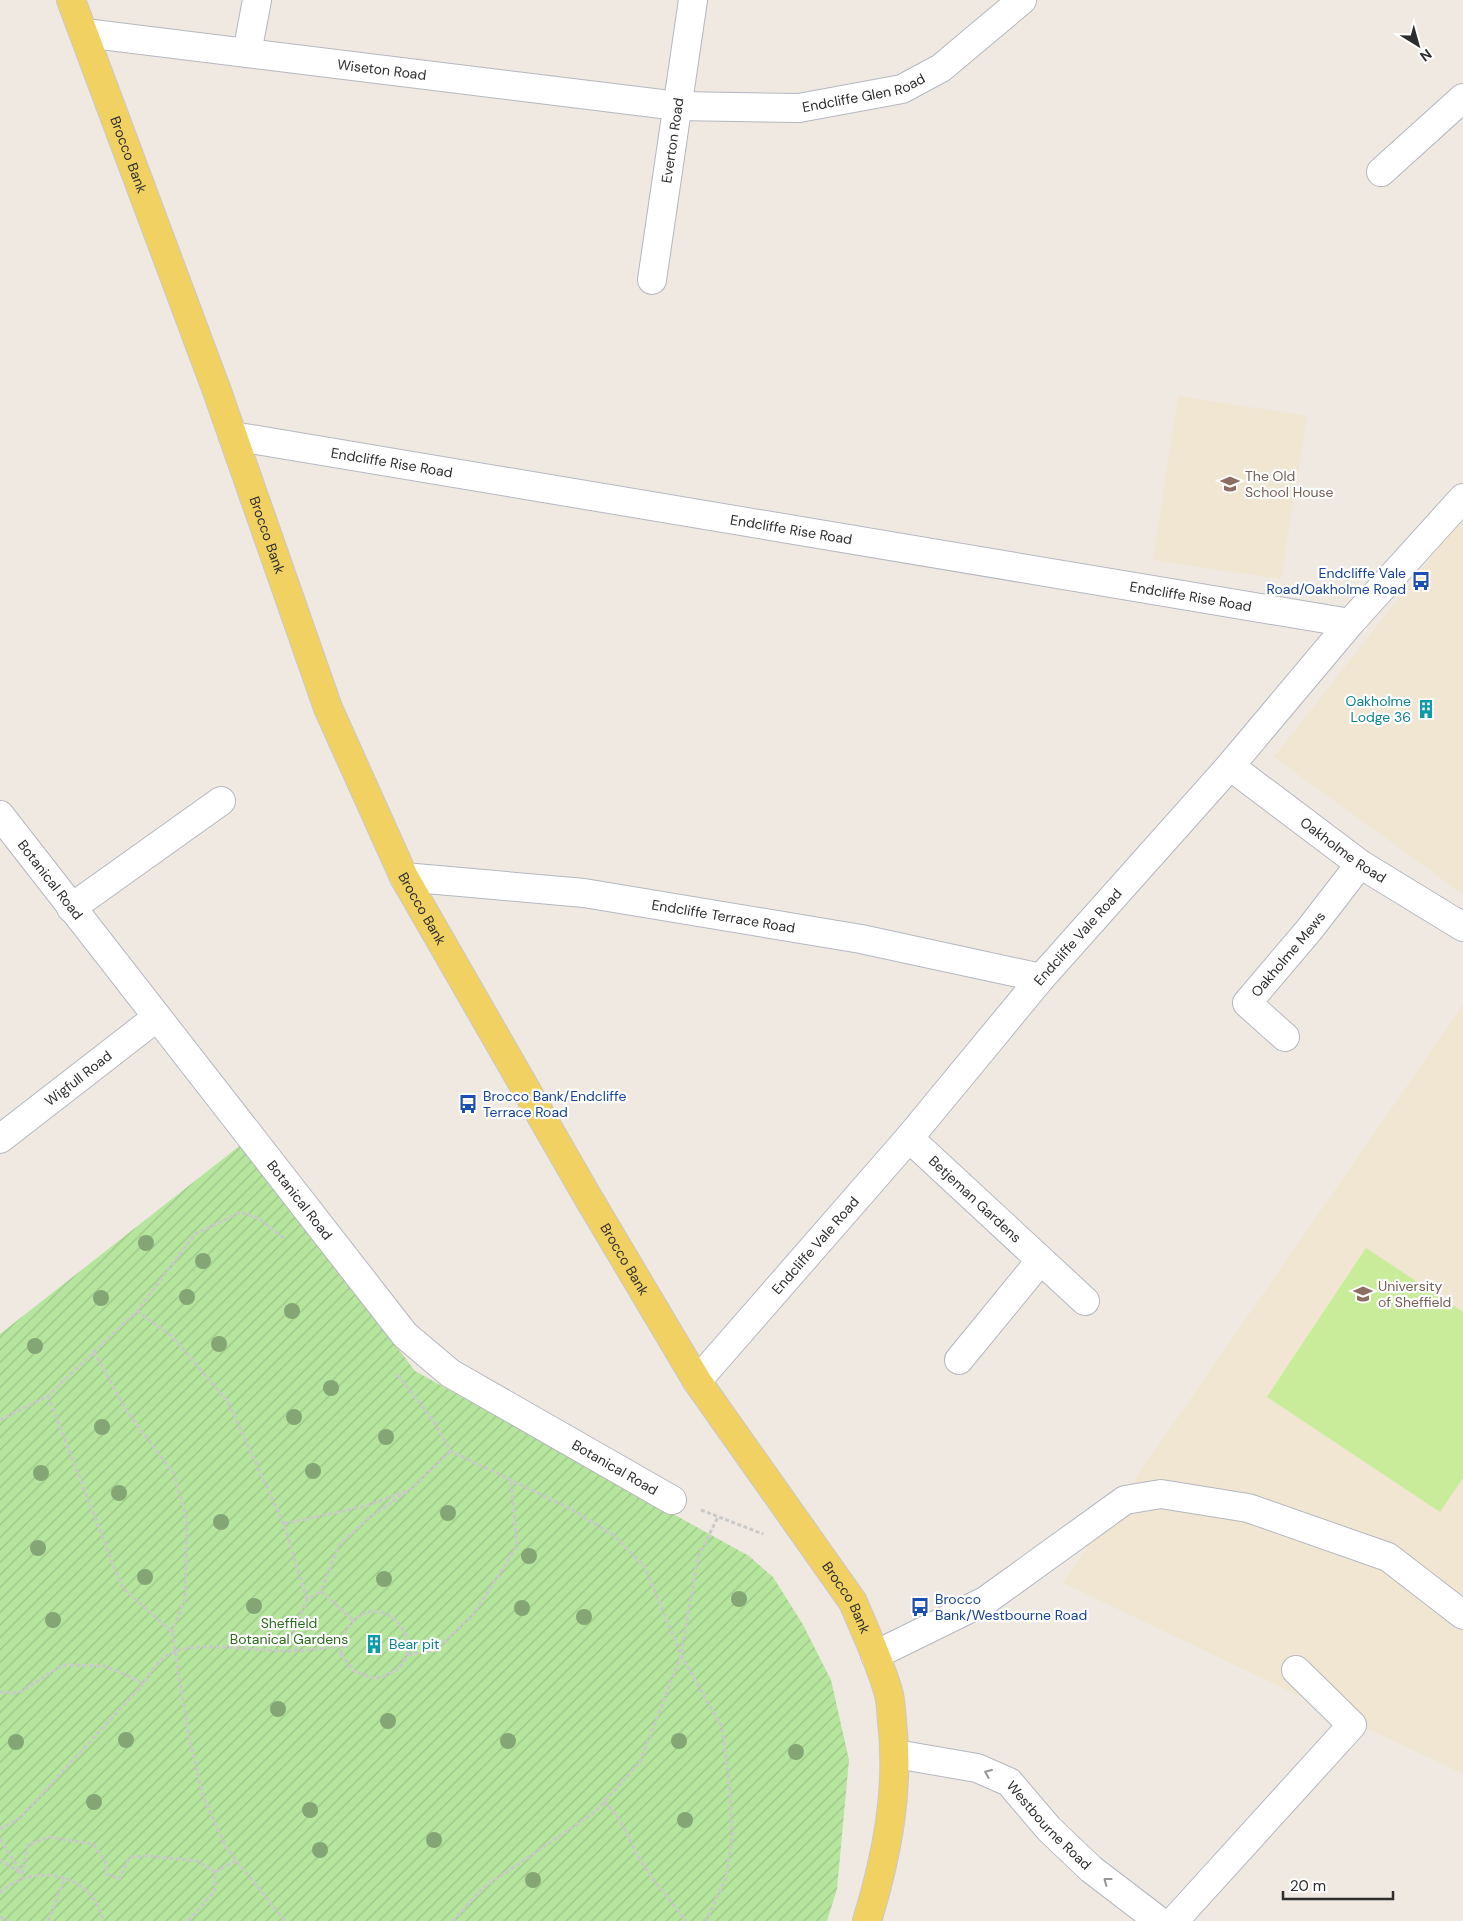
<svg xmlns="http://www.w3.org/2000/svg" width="1463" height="1921" viewBox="0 0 1463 1921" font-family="'DM Sans',sans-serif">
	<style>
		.education { fill: #f0e6d1 }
		.garden { fill: url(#garden-furrows) }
		.pitch { fill: #c9ec9a }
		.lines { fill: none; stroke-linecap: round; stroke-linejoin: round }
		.minor-casing { stroke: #b4b7c1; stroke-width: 30 }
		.major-casing { stroke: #c9c9c9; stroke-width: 30 }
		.path { stroke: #c9c9c9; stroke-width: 3; stroke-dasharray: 4 2.5; stroke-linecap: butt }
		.minor { stroke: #fff; stroke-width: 28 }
		.major { stroke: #f2d163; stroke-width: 28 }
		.path-bridge { stroke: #c9c9c9; stroke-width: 3; stroke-dasharray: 4 2.5; stroke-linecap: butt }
		.tree { fill: #84a574 }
		.oneway { stroke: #969696 }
		.labels { text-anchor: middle; stroke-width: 4.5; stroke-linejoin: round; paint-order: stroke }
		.street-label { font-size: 14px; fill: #2e2e2e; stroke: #fff }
		.education-label { font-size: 14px; fill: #785e54; stroke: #fff; text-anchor: start }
		.transit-label { font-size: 14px; fill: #164399; stroke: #fff; text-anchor: start }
		.culture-label { font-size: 14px; fill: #0d838f; stroke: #fff; text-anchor: end }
		.park-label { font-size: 14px; fill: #2c6e1b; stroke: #fff }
	</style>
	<defs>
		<pattern id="garden-furrows" width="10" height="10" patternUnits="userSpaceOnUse" patternTransform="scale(1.25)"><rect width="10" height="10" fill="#b6e59e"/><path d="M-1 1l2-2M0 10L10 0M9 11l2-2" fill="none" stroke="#9dc588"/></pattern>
	</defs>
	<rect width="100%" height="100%" fill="#efe9e1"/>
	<g class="education">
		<polygon points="1178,396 1307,416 1281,579 1153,560"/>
		<polygon points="1463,517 1463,894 1274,757"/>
		<polygon points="1463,1005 1463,1774 1063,1583"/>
	</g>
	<polygon class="garden" points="242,1144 415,1371 749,1556 773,1577 802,1623 831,1680 849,1760 837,1889 827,1921 0,1921 0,1334"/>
	<polygon class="pitch" points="1366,1248 1463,1312 1463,1478 1440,1512 1267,1397"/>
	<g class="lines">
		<g class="minor-casing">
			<g id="minor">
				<path id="s1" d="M 85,33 L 678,106 L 799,108 L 902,89 L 941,68 L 1022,0"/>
				<polyline points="247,53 257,0"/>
				<polyline points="1381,172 1463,98"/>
				<path id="s2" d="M 652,280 L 693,0"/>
				<path id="s3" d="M 233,436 L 1350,623"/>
				<path id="s4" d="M 1230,766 L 1360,864 L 1463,927"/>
				<path id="s5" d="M 0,815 L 405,1335 L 450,1373 L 672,1500"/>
				<path id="s6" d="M 404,877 L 584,893 L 861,939 L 1041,978"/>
				<polyline points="71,908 221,801"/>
				<path id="s7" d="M 1285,1037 L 1247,1003 L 1309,930 L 1360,864"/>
				<path id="s8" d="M 909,1138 L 1085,1301"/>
				<path id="s9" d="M 0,1139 L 156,1018"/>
				<polyline points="959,1360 1040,1261"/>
				<path id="s10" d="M 697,1381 L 909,1138 L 1041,978 L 1230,766 L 1350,623 L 1463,498"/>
				<polyline points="875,1655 985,1601 1125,1500 1161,1494 1248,1508 1388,1557 1463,1615"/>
				<path id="s11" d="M 896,1754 L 977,1768 L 1009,1782 L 1049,1829 L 1091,1869 L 1159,1921"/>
				<polyline points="1174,1921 1352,1725 1296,1670"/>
			</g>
		</g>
		<g class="major-casing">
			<g id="major">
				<path id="s12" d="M 71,0 L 217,391 L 328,708 L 404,877 L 586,1194 L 697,1381 L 853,1602 C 865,1631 879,1660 888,1691 C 891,1700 891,1711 892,1721 C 900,1789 887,1856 867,1921"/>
			</g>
		</g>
		<g class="path">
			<polyline points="137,1311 172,1336 228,1402 284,1524 307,1600"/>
			<polyline points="94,1352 128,1413 174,1474 187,1519 185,1599 172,1632"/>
			<polyline points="398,1375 432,1419 451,1451 573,1510 616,1537 645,1567 681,1655 722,1727 730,1790 732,1837 726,1878 706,1921"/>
			<polyline points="48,1396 122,1587 172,1632 189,1737 203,1796 226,1847 285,1921"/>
			<polyline points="0,1420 48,1396 94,1352 137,1311 195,1234 241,1212 258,1218 285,1239"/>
			<polyline points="701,1510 763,1534"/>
			<polyline points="284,1524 366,1506 406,1491"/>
			<polyline points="353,1620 321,1591 339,1545 369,1518 411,1489 451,1451"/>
			<polyline points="297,1651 293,1633 307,1600 321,1591"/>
			<path d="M 341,1654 L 354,1671 L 376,1679 C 382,1676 392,1674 397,1669 C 432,1638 372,1576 342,1638"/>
			<polyline points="408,1655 436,1650 474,1614 517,1546 511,1480"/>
			<polyline points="0,1692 19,1693 63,1665 105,1666 144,1683"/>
			<path d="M 604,1802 C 625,1821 626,1836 639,1858 C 652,1880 671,1900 686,1921"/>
			<path d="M 0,1829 L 20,1818 L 144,1683 C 152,1670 161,1656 176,1651 C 207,1641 261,1652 295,1651 C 313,1651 330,1645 348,1647"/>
			<polyline points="0,1839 21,1872"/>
			<polyline points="0,1860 22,1874 28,1845 49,1837 93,1844 105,1860 107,1874 119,1879 130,1857 148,1856 198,1861 215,1872 215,1891 188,1921"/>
			<polyline points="215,1872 235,1861"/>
			<path d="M 0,1893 C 32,1861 94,1873 103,1921"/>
			<polyline points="0,1917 9,1921"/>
			<polyline points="48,1921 65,1878"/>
			<polyline points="453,1921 483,1888 595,1812 640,1762 681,1655 698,1557 718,1517"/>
		</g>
		<use href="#minor" class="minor"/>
		<use href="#major" class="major"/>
		<polyline class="path-bridge" points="341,1654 342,1638"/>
	</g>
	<g class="tree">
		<circle cx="146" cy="1243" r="8"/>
		<circle cx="203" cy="1261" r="8"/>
		<circle cx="187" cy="1297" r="8"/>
		<circle cx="101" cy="1298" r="8"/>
		<circle cx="292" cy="1311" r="8"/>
		<circle cx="219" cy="1344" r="8"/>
		<circle cx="35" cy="1346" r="8"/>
		<circle cx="331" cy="1388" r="8"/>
		<circle cx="294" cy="1417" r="8"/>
		<circle cx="102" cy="1427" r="8"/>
		<circle cx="386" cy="1437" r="8"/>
		<circle cx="313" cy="1471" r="8"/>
		<circle cx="41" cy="1473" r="8"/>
		<circle cx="119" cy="1493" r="8"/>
		<circle cx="448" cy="1513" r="8"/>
		<circle cx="221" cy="1522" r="8"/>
		<circle cx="38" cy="1548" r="8"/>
		<circle cx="529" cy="1556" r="8"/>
		<circle cx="145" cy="1577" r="8"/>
		<circle cx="384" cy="1579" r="8"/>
		<circle cx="739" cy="1599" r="8"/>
		<circle cx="254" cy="1606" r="8"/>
		<circle cx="522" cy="1608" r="8"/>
		<circle cx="584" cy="1617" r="8"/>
		<circle cx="53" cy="1620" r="8"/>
		<circle cx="278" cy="1709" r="8"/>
		<circle cx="388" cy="1721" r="8"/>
		<circle cx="126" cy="1740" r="8"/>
		<circle cx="508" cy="1741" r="8"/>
		<circle cx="679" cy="1741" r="8"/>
		<circle cx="16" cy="1742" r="8"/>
		<circle cx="796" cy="1752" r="8"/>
		<circle cx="94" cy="1802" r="8"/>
		<circle cx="310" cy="1810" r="8"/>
		<circle cx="685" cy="1820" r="8"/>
		<circle cx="434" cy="1840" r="8"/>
		<circle cx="320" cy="1850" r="8"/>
		<circle cx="533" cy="1880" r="8"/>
	</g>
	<defs><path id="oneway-chevron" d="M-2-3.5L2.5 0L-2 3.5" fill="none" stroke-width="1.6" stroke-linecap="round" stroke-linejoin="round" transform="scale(1.25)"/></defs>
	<g class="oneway">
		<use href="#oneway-chevron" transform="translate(988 1773) rotate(-157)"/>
		<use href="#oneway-chevron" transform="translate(1107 1881) rotate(-143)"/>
	</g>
	<defs>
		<g id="school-bare" transform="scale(1.5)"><path d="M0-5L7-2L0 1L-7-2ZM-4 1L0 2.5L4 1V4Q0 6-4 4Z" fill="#8d6e63" stroke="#fff" stroke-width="2.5" paint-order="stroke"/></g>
		<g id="bus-bare" transform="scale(1.5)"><path d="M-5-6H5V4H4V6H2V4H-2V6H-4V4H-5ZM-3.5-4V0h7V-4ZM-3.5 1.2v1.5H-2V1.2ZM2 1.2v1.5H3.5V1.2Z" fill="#1a4fb4" stroke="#fff" stroke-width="2.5" paint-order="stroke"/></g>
		<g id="building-bare" transform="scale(1.5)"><path d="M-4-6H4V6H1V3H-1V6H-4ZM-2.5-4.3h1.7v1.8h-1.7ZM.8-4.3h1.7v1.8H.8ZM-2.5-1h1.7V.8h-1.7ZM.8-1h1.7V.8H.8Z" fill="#0f9aa8" stroke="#fff" stroke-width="2.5" paint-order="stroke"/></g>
		<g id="university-bare" transform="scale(1.5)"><path d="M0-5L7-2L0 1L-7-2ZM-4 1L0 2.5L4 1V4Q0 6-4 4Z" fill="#8d6e63" stroke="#fff" stroke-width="2.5" paint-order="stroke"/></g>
	</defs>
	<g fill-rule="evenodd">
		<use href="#school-bare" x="1230" y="484"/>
		<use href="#bus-bare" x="1421" y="581"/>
		<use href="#building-bare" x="1426" y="709"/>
		<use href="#bus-bare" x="468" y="1104"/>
		<use href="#university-bare" x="1363" y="1294"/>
		<use href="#bus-bare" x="920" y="1607"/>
		<use href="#building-bare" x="374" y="1644"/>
	</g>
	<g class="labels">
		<g class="street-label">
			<text dy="5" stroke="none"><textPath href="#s1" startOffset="299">Wiseton Road</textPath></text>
			<text dy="5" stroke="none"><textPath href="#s1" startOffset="785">Endcliffe Glen Road</textPath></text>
			<text dy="5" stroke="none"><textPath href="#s2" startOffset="141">Everton Road</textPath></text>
			<text dy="5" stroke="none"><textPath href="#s12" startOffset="165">Brocco Bank</textPath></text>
			<text dy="5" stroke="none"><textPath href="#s3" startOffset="161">Endcliffe Rise Road</textPath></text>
			<text dy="5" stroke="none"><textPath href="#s3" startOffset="566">Endcliffe Rise Road</textPath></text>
			<text dy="5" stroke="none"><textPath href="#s12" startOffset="570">Brocco Bank</textPath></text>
			<text dy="5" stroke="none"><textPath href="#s3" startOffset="971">Endcliffe Rise Road</textPath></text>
			<text dy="5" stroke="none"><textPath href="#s4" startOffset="141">Oakholme Road</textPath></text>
			<text dy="5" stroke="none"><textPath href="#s5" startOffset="82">Botanical Road</textPath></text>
			<text dy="5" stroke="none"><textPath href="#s12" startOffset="975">Brocco Bank</textPath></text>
			<text dy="5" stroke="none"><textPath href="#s6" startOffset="322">Endcliffe Terrace Road</textPath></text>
			<text dy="5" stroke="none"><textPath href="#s10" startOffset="585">Endcliffe Vale Road</textPath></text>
			<text dy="5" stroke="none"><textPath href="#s7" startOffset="115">Oakholme Mews</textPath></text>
			<text dy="5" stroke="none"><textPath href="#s9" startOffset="99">Wigfull Road</textPath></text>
			<text dy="5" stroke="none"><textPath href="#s8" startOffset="90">Betjeman Gardens</textPath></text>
			<text dy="5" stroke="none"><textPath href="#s5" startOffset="488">Botanical Road</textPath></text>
			<text dy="5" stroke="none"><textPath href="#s10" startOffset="180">Endcliffe Vale Road</textPath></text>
			<text dy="5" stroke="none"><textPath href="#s12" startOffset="1380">Brocco Bank</textPath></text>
			<text dy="5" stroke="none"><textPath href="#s5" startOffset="908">Botanical Road</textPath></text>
			<text dy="5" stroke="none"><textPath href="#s12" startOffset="1785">Brocco Bank</textPath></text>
			<text dy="5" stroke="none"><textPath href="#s11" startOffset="176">Westbourne Road</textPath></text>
		</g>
		<g class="education-label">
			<text x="1245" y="481">The Old<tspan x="1245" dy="16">School House</tspan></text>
			<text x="1378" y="1291">University<tspan x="1378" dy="16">of Sheffield</tspan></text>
		</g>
		<g class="transit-label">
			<text x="1406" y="578" text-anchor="end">Endcliffe Vale<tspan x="1406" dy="16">Road/Oakholme Road</tspan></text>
			<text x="483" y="1101">Brocco Bank/Endcliffe<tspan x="483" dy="16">Terrace Road</tspan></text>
			<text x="935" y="1604">Brocco<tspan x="935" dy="16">Bank/Westbourne Road</tspan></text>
		</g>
		<g class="culture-label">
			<text x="1411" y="706">Oakholme<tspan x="1411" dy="16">Lodge 36</tspan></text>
			<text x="389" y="1649" text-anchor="start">Bear pit</text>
		</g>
		<g class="park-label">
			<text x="289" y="1628">Sheffield<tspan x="289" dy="16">Botanical Gardens</tspan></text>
		</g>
	</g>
	<g transform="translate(1418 45) rotate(143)" stroke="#ffffff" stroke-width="4" paint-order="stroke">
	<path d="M0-4L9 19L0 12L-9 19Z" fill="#2e2e2e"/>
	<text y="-8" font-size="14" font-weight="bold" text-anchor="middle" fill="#2e2e2e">N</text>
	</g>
	<path d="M1283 1891v8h110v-8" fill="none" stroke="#2e2e2e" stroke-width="2.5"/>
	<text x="1290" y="1891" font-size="15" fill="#2e2e2e" stroke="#ffffff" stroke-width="4" paint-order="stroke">20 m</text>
</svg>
